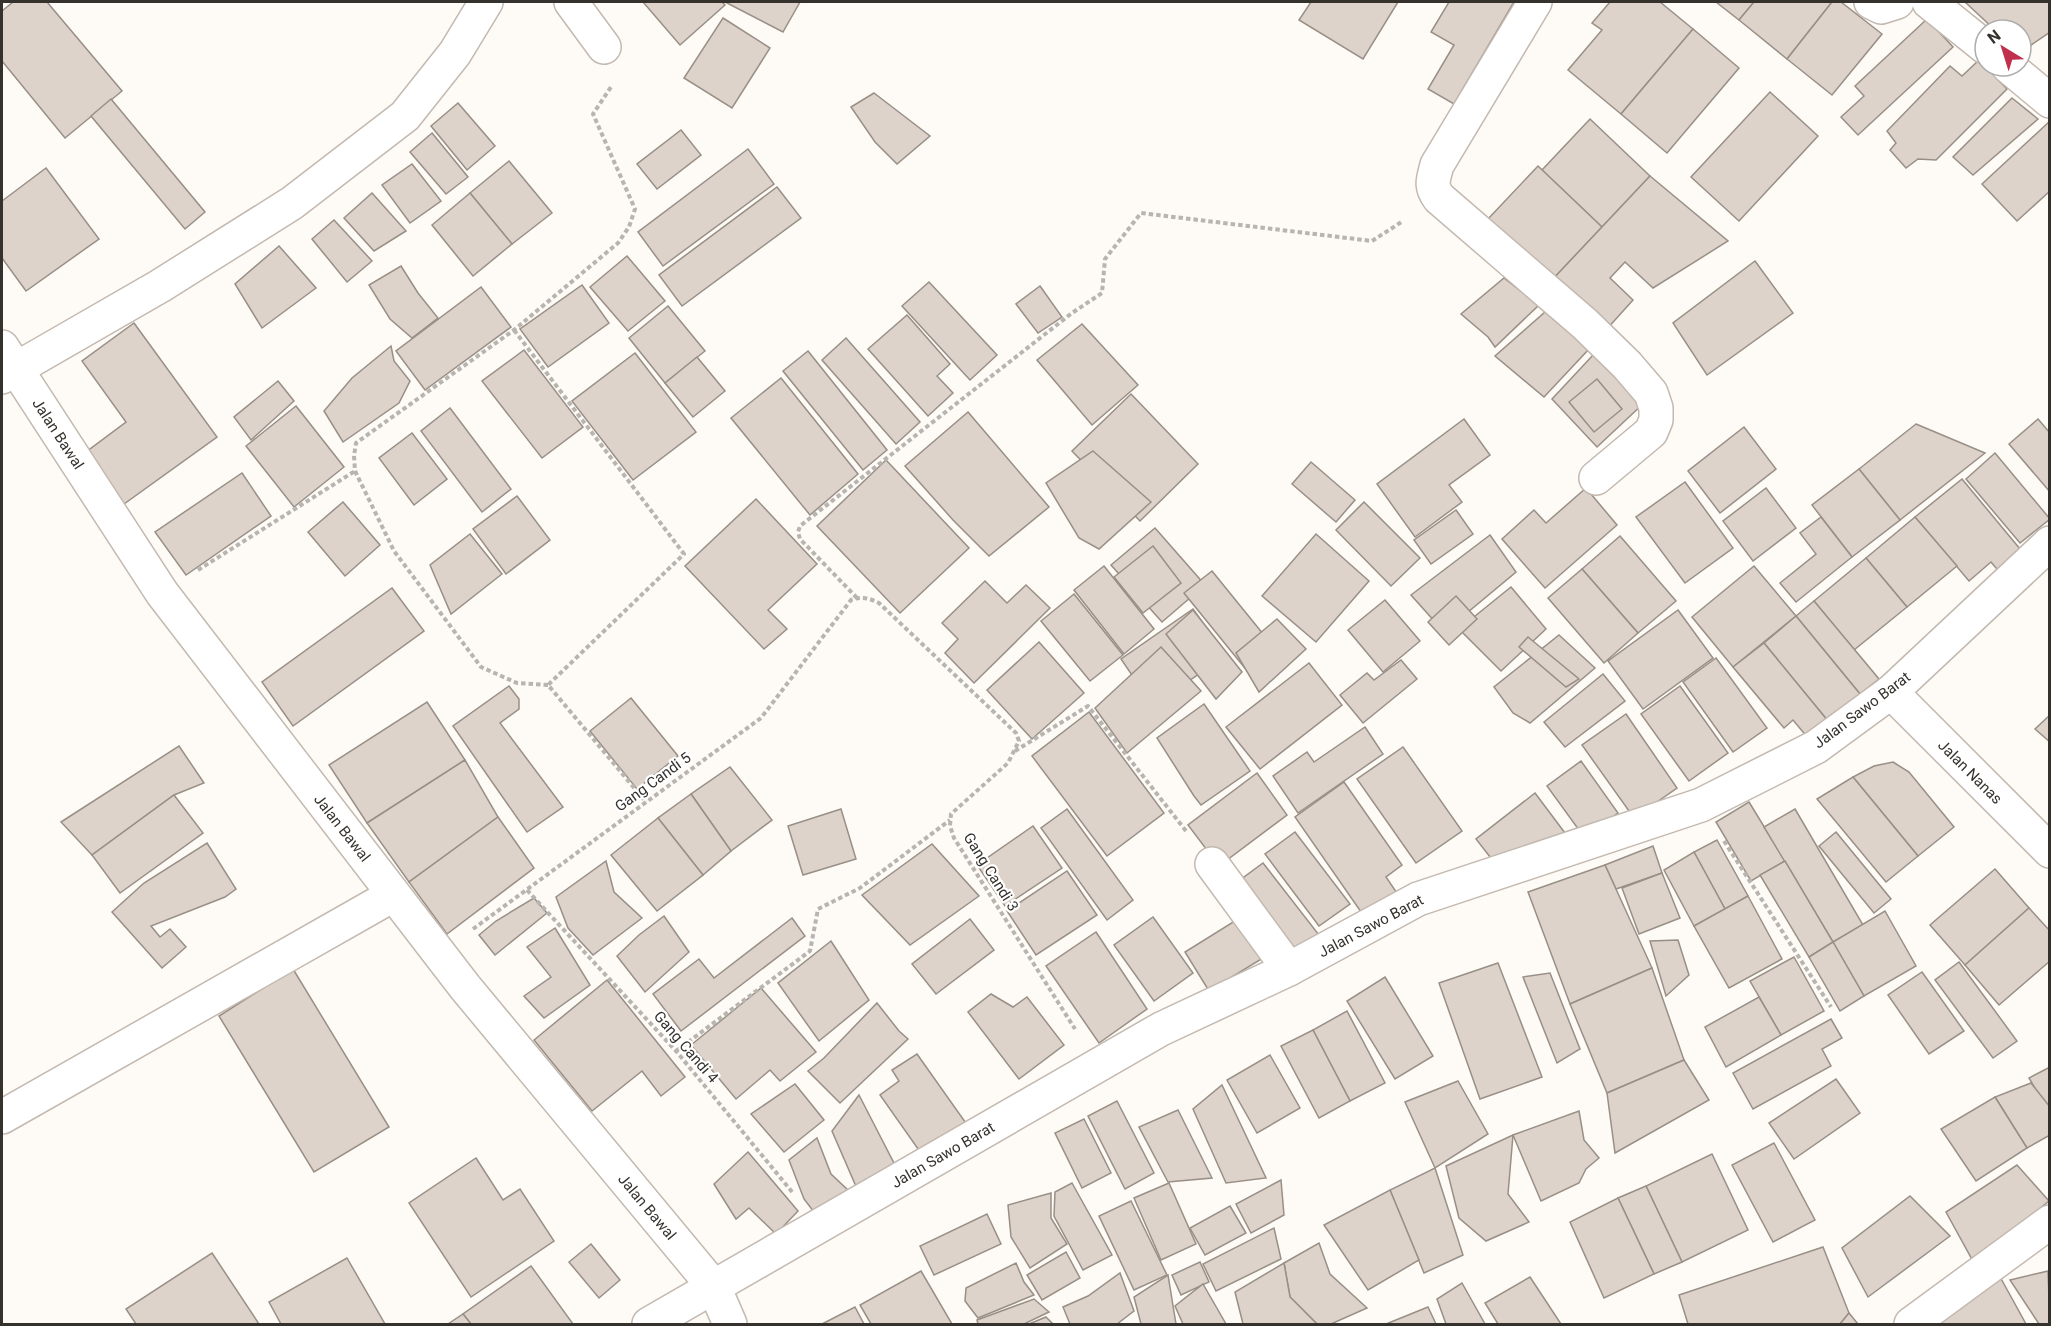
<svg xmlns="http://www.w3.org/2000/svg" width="2051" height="1326" viewBox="0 0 2051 1326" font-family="Roboto,sans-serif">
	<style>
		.building { fill: #ded3ca; stroke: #988f86; stroke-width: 1.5 }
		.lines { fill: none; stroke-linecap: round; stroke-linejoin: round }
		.minor-casing { stroke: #c3b9b0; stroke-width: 36 }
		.path { stroke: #b8b4b0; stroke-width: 4; stroke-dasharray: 4.5 3; stroke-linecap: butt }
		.minor { stroke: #fff; stroke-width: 33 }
		.labels { text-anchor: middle; stroke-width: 4.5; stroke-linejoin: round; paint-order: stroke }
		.street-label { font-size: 15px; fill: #35312d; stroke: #fff }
	</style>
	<rect width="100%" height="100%" fill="#fefaf6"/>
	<g class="building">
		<polygon points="13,2 47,2 122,91 65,138 2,61 2,11"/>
		<polygon points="643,2 722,2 725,5 680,45"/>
		<polygon points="728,2 800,2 783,32 727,3"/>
		<polygon points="1311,2 1398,2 1363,59 1299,20"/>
		<polygon points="1449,2 1514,2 1454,104 1428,89 1454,45 1431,32"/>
		<polygon points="1610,2 1660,2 1693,29 1621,114 1568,70 1602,30 1592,23"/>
		<polygon points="1716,2 1754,2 1739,20"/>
		<polygon points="1754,2 1832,2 1787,59 1739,20"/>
		<polygon points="1832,2 1841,2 1882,34 1832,95 1787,59"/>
		<polygon points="1965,2 2050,2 2050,32 2021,52 2021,30 1995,30"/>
		<polygon points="723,18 770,48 732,108 684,78"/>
		<polygon points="1927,19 1953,47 1858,135 1841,117 1864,96 1855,86"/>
		<polygon points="1693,29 1739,68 1667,153 1621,114"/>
		<polygon points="1979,60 2007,89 1936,160 1918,159 1906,168 1890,150 1896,143 1887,131 1950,66 1962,76"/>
		<polygon points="1770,92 1818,136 1739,221 1691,177"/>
		<polygon points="874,93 930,136 897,164 875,142 851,107"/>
		<polygon points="2012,98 2038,119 1973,175 1953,157"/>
		<polygon points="111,99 205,212 185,229 91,116"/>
		<polygon points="458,103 495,146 467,170 431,126"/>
		<polygon points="1590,119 1650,176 1602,227 1542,170"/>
		<polygon points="2050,121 2050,191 2017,221 1982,184"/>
		<polygon points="681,130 701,155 657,189 637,164"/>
		<polygon points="432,133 468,177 446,194 410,152"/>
		<polygon points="748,149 774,184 663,266 638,232"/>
		<polygon points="509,161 552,213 512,244 470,193"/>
		<polygon points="412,164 441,201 410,223 382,185"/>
		<polygon points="1538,166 1602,227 1552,280 1488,219"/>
		<polygon points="46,168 99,239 26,291 2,258 2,201"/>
		<polygon points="1650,176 1728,241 1653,288 1625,262 1610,278 1633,300 1606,330 1552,280"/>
		<polygon points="777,187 801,218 682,306 659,275"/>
		<polygon points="372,193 406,231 374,251 344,218"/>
		<polygon points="470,193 512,244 473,276 432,225"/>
		<polygon points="334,220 372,261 347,282 312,239"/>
		<polygon points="279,246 316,288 262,328 235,284"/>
		<polygon points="627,256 665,301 628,331 590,287"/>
		<polygon points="1755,261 1793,313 1707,375 1673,323"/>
		<polygon points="401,266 418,293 438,318 412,338 390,319 369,285"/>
		<polygon points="1504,278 1539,305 1495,347 1488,337 1461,314"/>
		<polygon points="929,282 997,355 970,380 902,306"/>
		<polygon points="582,285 609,323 548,367 520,329"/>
		<polygon points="1040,286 1062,317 1038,333 1016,304"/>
		<polygon points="481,287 511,327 425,390 396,351"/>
		<polygon points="668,306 705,351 665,383 629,338"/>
		<polygon points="1545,312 1589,349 1544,397 1495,356"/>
		<polygon points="907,315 950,364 937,376 953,393 928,416 868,349"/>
		<polygon points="134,323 217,437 124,504 86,452 126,422 82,361"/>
		<polygon points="1082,324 1138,385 1092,425 1037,360"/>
		<polygon points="846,338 920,422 896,444 822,360"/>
		<polygon points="391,346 394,361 410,381 399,403 343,442 324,411 352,378"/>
		<polygon points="524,350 583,427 542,458 482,381"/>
		<polygon points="808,351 887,450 863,470 783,371"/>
		<polygon points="635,353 696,432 633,480 572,401"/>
		<polygon points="1594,354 1645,402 1597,447 1552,399"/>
		<polygon points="697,357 725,391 693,417 665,383"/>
		<polygon points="781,378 858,474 810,515 731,418"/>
		<polygon points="1597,379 1622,409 1594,432 1569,402"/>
		<polygon points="278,381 294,401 251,440 234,417"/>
		<polygon points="1131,394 1198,464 1140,521 1072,451"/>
		<polygon points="296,406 344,467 294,507 246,446"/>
		<polygon points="450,408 511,489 482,512 421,431"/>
		<polygon points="968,412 1049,507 989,556 953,520 905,466"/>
		<polygon points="1464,419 1490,455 1449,485 1462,502 1415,537 1377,484"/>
		<polygon points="2038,419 2050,433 2050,492 2009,444"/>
		<polygon points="1916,424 1985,453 1900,520 1859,469"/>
		<polygon points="1744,427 1776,469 1720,513 1688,471"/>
		<polygon points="412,433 447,479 414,505 379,458"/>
		<polygon points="1093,451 1151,502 1099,549 1079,538 1046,483"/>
		<polygon points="1995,453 2050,519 2020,543 1966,479"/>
		<polygon points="886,460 969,548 900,613 817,526"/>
		<polygon points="1311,462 1355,500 1336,522 1292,484"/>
		<polygon points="1859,469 1900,520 1852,557 1812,505"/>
		<polygon points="242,473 271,516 186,575 155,532"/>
		<polygon points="1962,479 2025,555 2002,575 1991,562 1969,581 1915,517"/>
		<polygon points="1685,482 1733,548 1685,583 1636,517"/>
		<polygon points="1586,488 1617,525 1545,588 1502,539 1534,510 1546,523"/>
		<polygon points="1766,488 1796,528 1753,561 1723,521"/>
		<polygon points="517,496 550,540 506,574 473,529"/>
		<polygon points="756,499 817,564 768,610 787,629 764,649 685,566"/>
		<polygon points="343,502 380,545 345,576 308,532"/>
		<polygon points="1364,502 1420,558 1391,586 1336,530"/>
		<polygon points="1456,510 1473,534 1431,564 1414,540"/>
		<polygon points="1821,517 1852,557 1796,602 1780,583 1816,554 1800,533"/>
		<polygon points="1915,517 1957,566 1907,607 1866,558"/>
		<polygon points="1155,528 1205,585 1162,622 1111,565"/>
		<polygon points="470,534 502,574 451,614 430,565"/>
		<polygon points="1316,534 1369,581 1316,642 1262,596"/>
		<polygon points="1490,535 1516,572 1444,632 1411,595"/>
		<polygon points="1620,536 1676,601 1638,633 1582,569"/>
		<polygon points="1153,546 1181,583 1143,613 1114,577"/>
		<polygon points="1866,558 1907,607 1854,650 1814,601"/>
		<polygon points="1104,566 1154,629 1124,654 1074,590"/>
		<polygon points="1754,566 1796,616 1733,667 1692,617"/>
		<polygon points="1582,569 1638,633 1604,663 1548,598"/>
		<polygon points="1212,571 1276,650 1248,672 1184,593"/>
		<polygon points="985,581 1007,603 1026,585 1050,608 974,683 945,653 958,639 942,623"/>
		<polygon points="1511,587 1546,629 1501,671 1459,629"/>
		<polygon points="392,588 424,631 293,726 262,682"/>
		<polygon points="1074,594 1123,655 1090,681 1041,621"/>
		<polygon points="1456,596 1477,619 1449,645 1428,622"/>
		<polygon points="1385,600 1420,641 1383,672 1348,630"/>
		<polygon points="1814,601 1879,679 1860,694 1796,616"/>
		<polygon points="1193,609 1226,655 1153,706 1121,659"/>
		<polygon points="1193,610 1242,672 1216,699 1166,634"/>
		<polygon points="1678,610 1713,658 1643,709 1608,661"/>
		<polygon points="1796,616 1860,694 1828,721 1764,643"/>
		<polygon points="1277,619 1306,649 1259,692 1236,653"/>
		<polygon points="1559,635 1595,668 1530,723 1513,713 1494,687"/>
		<polygon points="1528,637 1579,679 1566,687 1519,647"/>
		<polygon points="1039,642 1084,693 1032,739 987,690"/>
		<polygon points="1764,643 1828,721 1808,738 1793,720 1784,728 1733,667"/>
		<polygon points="1161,647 1201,691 1127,753 1095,708"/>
		<polygon points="1716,658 1767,728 1733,752 1683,682"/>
		<polygon points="1401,660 1417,679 1363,723 1340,695 1367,673 1374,680"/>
		<polygon points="1309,663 1342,705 1260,769 1226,727"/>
		<polygon points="1603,674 1625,701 1565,747 1544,722"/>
		<polygon points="509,686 519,699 519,709 500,723 563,807 527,832 453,726"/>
		<polygon points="1680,686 1728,753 1689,781 1641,714"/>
		<polygon points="631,698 678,756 637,789 590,731"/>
		<polygon points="427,702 465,760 367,823 329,765"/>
		<polygon points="1204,704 1250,771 1201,805 1194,796 1157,738"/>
		<polygon points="1089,712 1164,813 1107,856 1032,756"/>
		<polygon points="1626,714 1677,788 1634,818 1582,745"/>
		<polygon points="2050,715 2050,742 2035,729"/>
		<polygon points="1365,727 1383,754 1298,813 1273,776 1307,752 1314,762"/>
		<polygon points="179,746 204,783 174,795 92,855 61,822"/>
		<polygon points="1403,747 1462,831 1416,863 1357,779"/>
		<polygon points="465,760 498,817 409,882 367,823"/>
		<polygon points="1581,761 1618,813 1584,837 1547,786"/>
		<polygon points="1893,762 1909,772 1954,827 1918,856 1853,777 1874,766"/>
		<polygon points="730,767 772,820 731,851 691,794"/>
		<polygon points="1257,773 1287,815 1219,866 1188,825"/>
		<polygon points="1853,777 1918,856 1886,882 1817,799"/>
		<polygon points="1344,782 1402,865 1386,877 1401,899 1368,922 1295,817"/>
		<polygon points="1535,793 1565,833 1494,862 1476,839"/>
		<polygon points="691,794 731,851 703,875 658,818"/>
		<polygon points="174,795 203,833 120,893 92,855"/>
		<polygon points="1749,802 1785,861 1751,881 1716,822"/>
		<polygon points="841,809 856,859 803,875 788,826"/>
		<polygon points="1067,809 1133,900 1107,920 1041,828"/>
		<polygon points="1795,809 1863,925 1833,942 1764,827"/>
		<polygon points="498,817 534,868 447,934 409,882"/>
		<polygon points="658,818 703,875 657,911 611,855"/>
		<polygon points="1033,826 1062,868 1005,906 977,865"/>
		<polygon points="1295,832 1350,904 1319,926 1265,854"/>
		<polygon points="1836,832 1891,899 1874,913 1819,846"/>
		<polygon points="1717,840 1748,896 1725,909 1694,852"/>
		<polygon points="207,843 236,889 225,897 151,926 160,937 170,929 186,947 162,968 112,912 144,883"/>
		<polygon points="932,844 979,896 910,945 862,895"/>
		<polygon points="1653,846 1662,873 1616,889 1605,865"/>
		<polygon points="1694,852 1725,909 1694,926 1664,870"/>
		<polygon points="606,861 614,892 642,918 593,955 568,928 556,897"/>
		<polygon points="1785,861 1833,942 1809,957 1760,875"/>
		<polygon points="1263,863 1319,935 1291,956 1236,883"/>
		<polygon points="1605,865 1652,968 1570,1004 1528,892"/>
		<polygon points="1995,869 2029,908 1965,965 1930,925"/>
		<polygon points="1067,871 1097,915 1036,955 1007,911"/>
		<polygon points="1662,873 1680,918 1639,934 1622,888"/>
		<polygon points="1748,896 1782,959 1729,988 1694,926"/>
		<polygon points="534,898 547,913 495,955 479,935 496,921"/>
		<polygon points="2029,908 2050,931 2050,961 1999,1005 1965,965"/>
		<polygon points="1885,911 1916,966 1864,996 1833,942"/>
		<polygon points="664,916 689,952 645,992 617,956 639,935"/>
		<polygon points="1153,917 1193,973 1154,1001 1114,945"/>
		<polygon points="792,918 805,936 681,1031 653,994 699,959 714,978"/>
		<polygon points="970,919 994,950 936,994 912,964"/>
		<polygon points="1238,919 1263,958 1209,991 1185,952"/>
		<polygon points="555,928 590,985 544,1018 524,996 551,977 527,947"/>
		<polygon points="1096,932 1147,1009 1099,1043 1046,966"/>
		<polygon points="1678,940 1689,975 1666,996 1650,941"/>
		<polygon points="831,941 869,1000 819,1041 778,983"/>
		<polygon points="1833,942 1864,996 1840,1011 1809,957"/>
		<polygon points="1794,957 1824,1011 1781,1035 1750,981"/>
		<polygon points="1959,962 2017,1041 1993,1058 1935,980"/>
		<polygon points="1498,963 1542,1077 1480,1099 1439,983"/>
		<polygon points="1652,968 1684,1060 1607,1093 1570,1004"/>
		<polygon points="293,969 389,1127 314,1172 219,1016"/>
		<polygon points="1922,972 1964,1031 1929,1054 1888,995"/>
		<polygon points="1550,973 1580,1049 1557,1063 1523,977"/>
		<polygon points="1385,977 1433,1056 1395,1079 1347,1001"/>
		<polygon points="607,980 685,1077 661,1096 642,1071 592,1111 534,1040"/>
		<polygon points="761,988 816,1052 780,1081 770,1070 736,1099 691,1045"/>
		<polygon points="991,994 1013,1007 1027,997 1064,1045 1019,1079 968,1012"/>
		<polygon points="1759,997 1781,1035 1726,1067 1705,1027"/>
		<polygon points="877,1003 899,1031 908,1039 840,1103 808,1071 824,1058"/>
		<polygon points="1347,1011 1385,1083 1350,1101 1313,1030"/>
		<polygon points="1831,1019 1842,1038 1822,1049 1831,1066 1753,1109 1733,1073"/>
		<polygon points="1313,1030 1350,1101 1319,1118 1281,1046"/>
		<polygon points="917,1054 968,1126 923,1156 880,1095 899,1081 892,1070"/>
		<polygon points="1270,1055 1300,1108 1257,1133 1227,1080"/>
		<polygon points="1684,1060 1709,1100 1615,1153 1607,1093"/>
		<polygon points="2050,1067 2050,1114 2029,1078"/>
		<polygon points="1836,1079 1860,1113 1794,1159 1769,1123"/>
		<polygon points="1458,1081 1488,1134 1435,1168 1405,1102"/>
		<polygon points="2031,1083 2050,1107 2050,1135 2027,1148 1995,1097"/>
		<polygon points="795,1084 824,1120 784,1152 751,1114"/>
		<polygon points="1222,1085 1266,1178 1226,1183 1193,1109"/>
		<polygon points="859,1095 898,1171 858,1191 832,1131"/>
		<polygon points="1995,1097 2027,1148 1976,1181 1941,1129"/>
		<polygon points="1117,1101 1154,1173 1125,1189 1088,1116"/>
		<polygon points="1178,1110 1212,1178 1168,1182 1139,1127"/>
		<polygon points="1579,1111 1584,1140 1599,1158 1586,1169 1579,1183 1541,1201 1513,1135"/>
		<polygon points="1084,1119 1111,1173 1082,1188 1055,1133"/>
		<polygon points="1513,1135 1508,1194 1529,1222 1486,1241 1459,1218 1446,1166"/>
		<polygon points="817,1138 831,1174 850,1192 817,1216 804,1199 789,1160"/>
		<polygon points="1774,1143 1815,1220 1773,1242 1732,1165"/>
		<polygon points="748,1152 798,1211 776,1234 749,1208 736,1219 714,1184"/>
		<polygon points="1712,1154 1748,1230 1682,1262 1646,1186"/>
		<polygon points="476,1158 503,1200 520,1189 554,1241 471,1297 409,1203"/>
		<polygon points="2017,1165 2049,1201 1974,1263 1946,1212"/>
		<polygon points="1435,1168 1463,1255 1424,1273 1390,1190"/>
		<polygon points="1281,1180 1284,1215 1251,1233 1236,1204"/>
		<polygon points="1072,1183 1112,1255 1083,1270 1054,1216 1055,1192"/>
		<polygon points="1169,1183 1196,1244 1161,1260 1134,1198"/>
		<polygon points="1646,1186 1682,1262 1654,1274 1618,1198"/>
		<polygon points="1390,1190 1419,1260 1368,1290 1324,1225"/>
		<polygon points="1051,1193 1051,1218 1067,1244 1030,1268 1011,1237 1008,1205"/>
		<polygon points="1910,1196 1950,1236 1868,1297 1842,1248"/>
		<polygon points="1618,1198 1654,1274 1604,1298 1570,1222"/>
		<polygon points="1131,1201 1167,1275 1134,1290 1099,1216"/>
		<polygon points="1230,1206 1246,1233 1205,1255 1190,1228"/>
		<polygon points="987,1214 1001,1244 934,1275 920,1246"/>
		<polygon points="1274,1228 1281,1259 1216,1291 1203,1264"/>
		<polygon points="1319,1243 1330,1274 1367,1308 1331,1324 1317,1324 1290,1297 1284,1263"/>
		<polygon points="591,1244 620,1280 599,1298 569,1262"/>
		<polygon points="1823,1247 1849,1313 1840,1324 1688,1324 1679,1295"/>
		<polygon points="1066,1252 1080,1278 1042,1300 1027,1275"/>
		<polygon points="212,1253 259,1324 136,1324 126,1309"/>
		<polygon points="347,1258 385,1324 281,1324 269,1302"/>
		<polygon points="1200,1262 1209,1282 1181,1295 1172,1275"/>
		<polygon points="1016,1263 1024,1282 1034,1295 978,1318 965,1301 966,1288"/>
		<polygon points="1284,1263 1290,1297 1317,1324 1243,1324 1235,1292"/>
		<polygon points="531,1266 573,1324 471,1324 463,1314"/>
		<polygon points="921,1271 952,1324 871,1324 860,1305"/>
		<polygon points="2048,1271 2050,1324 2039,1324 2010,1280"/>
		<polygon points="1120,1273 1134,1311 1117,1324 1070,1324 1063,1307 1088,1296"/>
		<polygon points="1168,1275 1176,1324 1141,1324 1134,1297"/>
		<polygon points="1999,1275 2026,1324 1939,1324 1937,1321"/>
		<polygon points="1530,1277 1561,1324 1498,1324 1485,1303"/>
		<polygon points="1462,1283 1485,1324 1446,1324 1437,1299"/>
		<polygon points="1203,1284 1226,1324 1183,1324 1175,1306"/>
		<polygon points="1034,1299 1049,1312 1024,1324 978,1324 977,1320"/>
		<polygon points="855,1307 864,1324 822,1324"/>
		<polygon points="1428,1307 1436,1324 1386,1324"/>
		<polygon points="1849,1313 1858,1324 1840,1324"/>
		<polygon points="463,1314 471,1324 448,1324"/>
		<polygon points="1046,1317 1053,1324 1029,1324"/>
	</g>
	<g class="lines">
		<g class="minor-casing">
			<g id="minor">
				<polyline points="571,2 604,47"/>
				<path d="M 1535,2 L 1437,165 C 1433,180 1430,186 1439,198 L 1585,324 L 1627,365 L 1651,393 L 1656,408 L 1656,420 L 1651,432 L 1596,478"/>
				<polyline points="1871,2 1881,7 1897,2"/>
				<polyline points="1929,2 1985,47"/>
				<polyline points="2008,66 2050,101"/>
				<polyline points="2,347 162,593 465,987 714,1287 730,1324"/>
				<polyline points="2,377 160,286 292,203 405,116 455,53 486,2"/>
				<polyline points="1891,692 2050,851"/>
				<polyline points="1212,864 1289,969"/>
				<polyline points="2,1117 393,895"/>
				<polyline points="649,1324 1161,1029 1289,969 1418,899 1701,805 1816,747 1891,692 2050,543"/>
				<polyline points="1911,1324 2050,1222"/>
			</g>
		</g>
		<g class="path">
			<polyline points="514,330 684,554 548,685 646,802"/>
			<polyline points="198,570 355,471"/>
			<polyline points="857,598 800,539 798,532 800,526 1072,313 1102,293 1105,259 1141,213 1372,241 1403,221"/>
			<polyline points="548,685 517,683 481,667 394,551 355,471 354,456 356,443 514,330 618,243 629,227 635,209 593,114 611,87"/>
			<polyline points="1015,751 1088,706 1186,831"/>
			<polyline points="1724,841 1831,1007"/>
			<polyline points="527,890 676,1051 793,1193"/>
			<path d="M 473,929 L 761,718 L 851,600 C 862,596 869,598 879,603 L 1016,733 L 1019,741 L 1008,763 L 951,814 L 950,826 L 954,838 L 1075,1029"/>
			<polyline points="676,1051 810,951 818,909 860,888 950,820"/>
		</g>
		<use href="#minor" class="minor"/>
	</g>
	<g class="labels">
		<g class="street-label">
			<text transform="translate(58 434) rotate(57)" y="5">Jalan Bawal</text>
			<text transform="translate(1862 710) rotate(-37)" y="5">Jalan Sawo Barat</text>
			<text transform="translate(1970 772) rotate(45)" y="5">Jalan Nanas</text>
			<text transform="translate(653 782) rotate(-36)" y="5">Gang Candi 5</text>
			<text transform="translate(342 828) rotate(52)" y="5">Jalan Bawal</text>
			<text transform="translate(991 872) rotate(58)" y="5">Gang Candi 3</text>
			<text transform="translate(1371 926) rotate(-28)" y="5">Jalan Sawo Barat</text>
			<text transform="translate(686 1047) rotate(49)" y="5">Gang Candi 4</text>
			<text transform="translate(943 1155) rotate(-30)" y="5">Jalan Sawo Barat</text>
			<text transform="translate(647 1207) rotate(50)" y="5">Jalan Bawal</text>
		</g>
	</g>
	<rect width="2051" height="1326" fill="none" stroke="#35312d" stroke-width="6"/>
	<g transform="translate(2003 48) rotate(322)"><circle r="28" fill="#ffffff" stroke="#aeadab" stroke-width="1.5"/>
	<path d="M0-4.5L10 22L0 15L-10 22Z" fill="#c02f4c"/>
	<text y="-9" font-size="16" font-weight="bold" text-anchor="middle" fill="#35312d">N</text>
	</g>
</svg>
